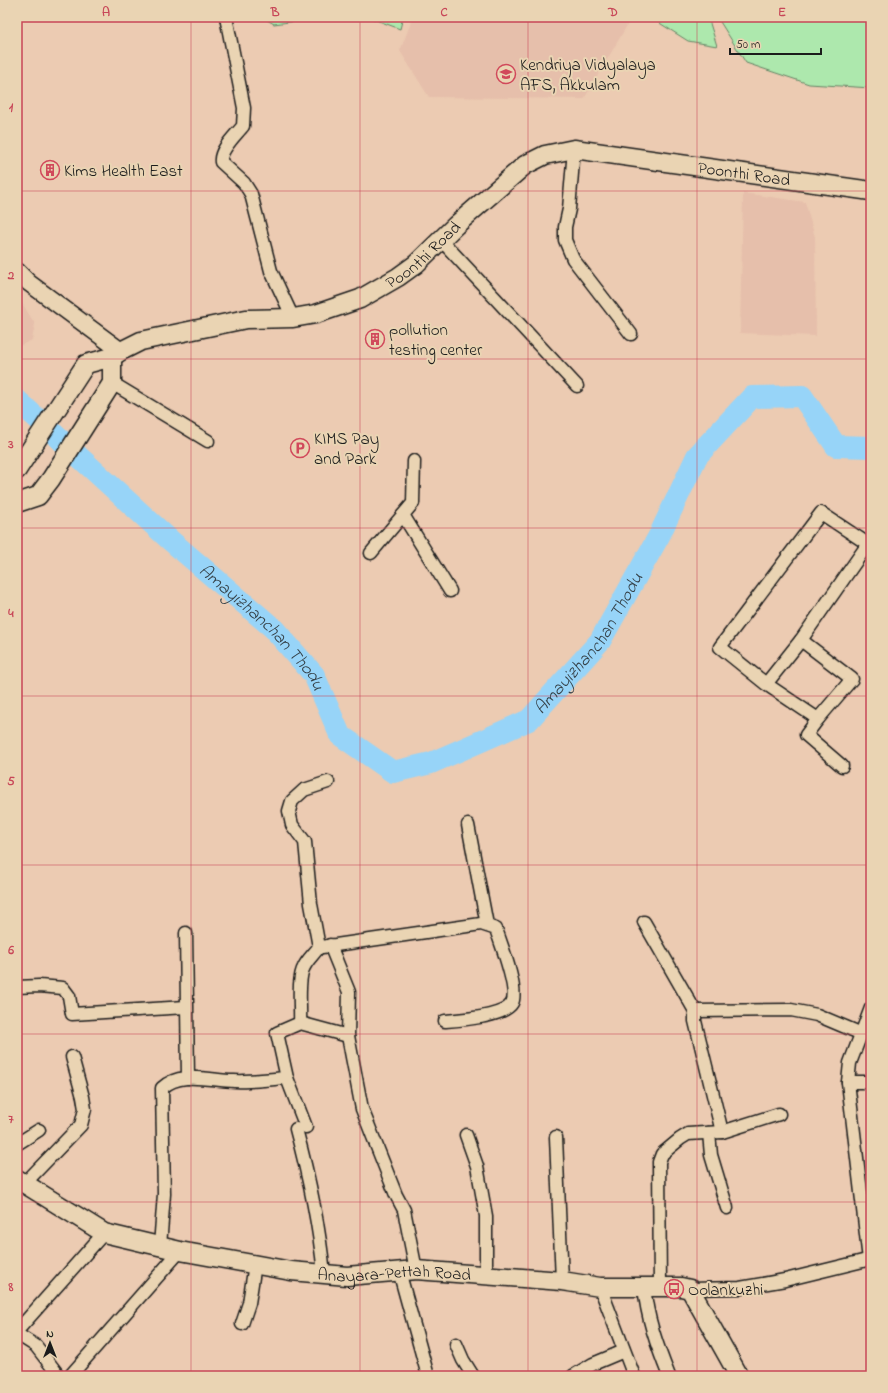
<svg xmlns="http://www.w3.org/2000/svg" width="888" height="1393" viewBox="0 0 888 1393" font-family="'Indie Flower',sans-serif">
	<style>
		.built { fill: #e6bfab }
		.green { fill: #ade8ad; stroke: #648264 }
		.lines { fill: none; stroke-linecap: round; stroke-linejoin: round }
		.river { stroke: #97d4f8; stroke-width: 22 }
		.minor-casing { stroke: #1c1c1c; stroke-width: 15 }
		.tertiary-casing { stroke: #1c1c1c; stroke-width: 19 }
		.secondary-casing { stroke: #1c1c1c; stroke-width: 21 }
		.minor { stroke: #ead4b3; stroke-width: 12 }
		.tertiary { stroke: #ead4b3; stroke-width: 16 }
		.secondary { stroke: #ead4b3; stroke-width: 18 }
		.grid { fill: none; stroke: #c84758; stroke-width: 1; stroke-opacity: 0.55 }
		.labels { text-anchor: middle; stroke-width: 4; stroke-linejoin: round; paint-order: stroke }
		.poi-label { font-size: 17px; fill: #1c1c1c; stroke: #ead4b3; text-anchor: start }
		.street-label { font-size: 17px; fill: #1c1c1c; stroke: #ead4b3 }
		.water-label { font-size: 18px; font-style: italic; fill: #354148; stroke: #ead4b3 }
		.neatline { fill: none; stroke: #c84758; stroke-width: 1.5 }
		.grid-label { font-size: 13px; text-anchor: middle; font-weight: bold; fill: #c84758 }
	</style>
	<rect width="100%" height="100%" fill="#eccbb2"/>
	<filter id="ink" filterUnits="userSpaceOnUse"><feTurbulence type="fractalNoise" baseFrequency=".025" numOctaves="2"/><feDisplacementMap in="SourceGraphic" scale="8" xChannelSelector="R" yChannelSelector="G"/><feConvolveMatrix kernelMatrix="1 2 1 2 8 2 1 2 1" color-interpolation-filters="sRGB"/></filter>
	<g filter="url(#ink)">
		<g class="built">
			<polygon points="413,17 632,17 584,99 429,97 400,51"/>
			<polygon points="743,193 805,202 815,237 816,336 740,333"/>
			<polygon points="17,295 35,324 32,340 17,347"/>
		</g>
		<g class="green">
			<polygon points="262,17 327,17 274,24"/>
			<polygon points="368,17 403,17 400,29"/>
			<polygon points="650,17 708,17 717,46 688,41"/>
			<polygon points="717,17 871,17 871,88 809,84 746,63"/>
		</g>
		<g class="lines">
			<path class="river" id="s1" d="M 17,400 L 170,540 L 273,628 L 314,675 L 340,735 L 393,772 L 431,763 L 529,720 L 600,641 L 659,536 L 697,456 L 752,397 L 802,396 L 836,446 L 871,447"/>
			<g class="minor-casing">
				<g id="minor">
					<path d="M 226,17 L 244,108 L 243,126 C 236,135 219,150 221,162 L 244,183 L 251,194 L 271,271 L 293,318"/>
					<polyline points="574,149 569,209 565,227 565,240 573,259 631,334"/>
					<polyline points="441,240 577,386"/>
					<polyline points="112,383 208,441"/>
					<polyline points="403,515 450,591"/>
					<polyline points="371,553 413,503 414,461"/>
					<polyline points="801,640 868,544"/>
					<polyline points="766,684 801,640 852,679 818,719 766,684 720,647 821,513 871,546"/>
					<polyline points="818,719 806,735 842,766"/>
					<polyline points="468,825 487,925"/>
					<polyline points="644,922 695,1011 695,1021 722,1132"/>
					<polyline points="186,933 188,1078"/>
					<polyline points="330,945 349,992 348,1036 362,1109 396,1195 404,1210 416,1270"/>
					<path d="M 322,947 L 481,924 L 496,929 C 501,944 519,990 512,1003 C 504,1017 459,1020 445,1021"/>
					<polyline points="17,987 39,986 63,988 69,996 72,1014 186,1007"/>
					<polyline points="695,1011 791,1010 817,1015 862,1034"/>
					<polyline points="300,1023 348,1036"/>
					<polyline points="287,1078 306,1127"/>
					<polyline points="848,1082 871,1082"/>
					<path d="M 296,1129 C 309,1177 319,1224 324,1274"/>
					<polyline points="709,1133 711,1155 727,1208"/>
					<polyline points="466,1135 477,1166 486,1216 486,1275"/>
					<polyline points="556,1137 562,1281"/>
					<polyline points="17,1144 39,1130"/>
					<polyline points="25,1183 81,1125 85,1109 83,1097 72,1057"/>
					<path d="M 160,1246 L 164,1194 L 162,1088 C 181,1070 211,1081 234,1081 C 251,1082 269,1079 287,1078 L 277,1033 L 300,1023 C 301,1008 297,979 304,967 C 307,960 314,954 319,947 L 311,904 L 305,842 L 292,825 L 289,811 L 292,801 L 304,790 L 328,782"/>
					<polyline points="869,1260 848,1082 850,1063 871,1008"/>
					<polyline points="399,1271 428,1376"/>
					<path d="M 644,1286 C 647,1318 657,1346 669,1376"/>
					<polyline points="600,1287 634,1376"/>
					<polyline points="660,1287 659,1162 662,1154 680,1139 688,1134 722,1132 779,1114"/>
					<polyline points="690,1289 740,1288 785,1280 871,1259"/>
					<polyline points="242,1324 249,1303 255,1264"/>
					<polyline points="17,1331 104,1233"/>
					<polyline points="17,1334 36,1346 59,1376"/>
					<polyline points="456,1344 463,1360 473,1376"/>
					<polyline points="70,1376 180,1251"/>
					<polyline points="573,1376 593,1364 624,1351"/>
				</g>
			</g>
			<g class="tertiary-casing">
				<polyline id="tertiary" points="17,271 29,283 121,351"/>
			</g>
			<g class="secondary-casing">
				<g id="secondary">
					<path id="s2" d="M 17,470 L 86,364 L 112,357 L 121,351 L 141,341 L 246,319 L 293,318 L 316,314 L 360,299 L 398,277 L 416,264 L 456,225 L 525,165 L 545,155 L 574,149 L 871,191"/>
					<polyline points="17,503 38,496 51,479 112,383 112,357"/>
					<path id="s3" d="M 17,1179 L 104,1233 L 180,1251 L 291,1271 L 347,1276 L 416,1270 L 562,1281 L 600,1287 L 681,1287 L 690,1289 L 739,1376"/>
				</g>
			</g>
			<use href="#minor" class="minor"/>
			<use href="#tertiary" class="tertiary"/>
			<use href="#secondary" class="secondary"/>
		</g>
	</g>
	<path class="grid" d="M 191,17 L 191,1376M 360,17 L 360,1376M 528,17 L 528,1376M 697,17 L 697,1376M 17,191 L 871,191M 17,359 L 871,359M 17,528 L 871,528M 17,696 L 871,696M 17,865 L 871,865M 17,1034 L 871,1034M 17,1202 L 871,1202"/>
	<defs>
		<g id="school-ring" transform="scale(1)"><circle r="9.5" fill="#ead4b3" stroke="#d1495b" stroke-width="1.5"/><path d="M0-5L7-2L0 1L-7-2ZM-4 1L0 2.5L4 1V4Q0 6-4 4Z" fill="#d1495b"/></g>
		<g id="building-ring" transform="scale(1)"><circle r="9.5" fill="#ead4b3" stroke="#d1495b" stroke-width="1.5"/><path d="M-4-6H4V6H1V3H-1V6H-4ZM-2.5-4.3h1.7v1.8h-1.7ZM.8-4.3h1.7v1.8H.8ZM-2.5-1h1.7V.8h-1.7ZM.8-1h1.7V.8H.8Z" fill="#d1495b"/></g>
		<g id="parking-ring" transform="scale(1)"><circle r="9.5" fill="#ead4b3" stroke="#d1495b" stroke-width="1.5"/><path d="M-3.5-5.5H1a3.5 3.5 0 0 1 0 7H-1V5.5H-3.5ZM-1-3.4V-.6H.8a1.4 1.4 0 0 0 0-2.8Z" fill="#d1495b"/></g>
		<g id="bus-ring" transform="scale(1)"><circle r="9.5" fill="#ead4b3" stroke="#d1495b" stroke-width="1.5"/><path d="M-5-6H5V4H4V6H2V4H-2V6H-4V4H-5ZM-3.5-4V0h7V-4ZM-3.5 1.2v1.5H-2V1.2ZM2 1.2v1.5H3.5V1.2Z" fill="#d1495b"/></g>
	</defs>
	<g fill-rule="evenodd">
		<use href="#school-ring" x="506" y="74"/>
		<use href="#building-ring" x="50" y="170"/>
		<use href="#building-ring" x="375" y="339"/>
		<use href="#parking-ring" x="300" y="448"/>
		<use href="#bus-ring" x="674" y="1289"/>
	</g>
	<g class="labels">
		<g class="poi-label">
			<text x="520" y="70">Kendriya Vidyalaya<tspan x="520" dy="20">AFS, Akkulam</tspan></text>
			<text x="64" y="176">Kims Health East</text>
			<text x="389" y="335">pollution<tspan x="389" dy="20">testing center</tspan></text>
			<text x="314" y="444">KIMS Pay<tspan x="314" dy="20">and Park</tspan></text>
			<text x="688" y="1295">Oolankuzhi</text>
		</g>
		<g class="street-label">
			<text dy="6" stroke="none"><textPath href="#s2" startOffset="848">Poonthi Road</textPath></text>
			<text dy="6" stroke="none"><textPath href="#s2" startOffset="488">Poonthi Road</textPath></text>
			<text dy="6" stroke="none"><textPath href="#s3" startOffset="397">Anayara-Pettah Road</textPath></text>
		</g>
		<g class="water-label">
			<text dy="6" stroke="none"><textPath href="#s1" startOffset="335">Amayizhanchan Thodu</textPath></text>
			<text dy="6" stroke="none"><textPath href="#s1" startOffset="779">Amayizhanchan Thodu</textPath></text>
		</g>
	</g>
	<rect width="888" height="1393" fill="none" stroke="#ead4b3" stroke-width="44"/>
	<g transform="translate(50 1343)" stroke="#ead4b3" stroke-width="3" paint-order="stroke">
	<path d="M0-3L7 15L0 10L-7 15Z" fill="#1c1c1c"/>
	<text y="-6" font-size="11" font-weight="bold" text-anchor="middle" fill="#1c1c1c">N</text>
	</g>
	<path d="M730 48v6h91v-6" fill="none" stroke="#1c1c1c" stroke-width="2"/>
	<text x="736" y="48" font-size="12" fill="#1c1c1c" stroke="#ead4b3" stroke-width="3" paint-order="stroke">50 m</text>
	<rect x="22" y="22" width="844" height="1349" class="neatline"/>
	<g class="grid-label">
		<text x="106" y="16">A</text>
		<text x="275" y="16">B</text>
		<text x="444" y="16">C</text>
		<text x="613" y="16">D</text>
		<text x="782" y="16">E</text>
		<text x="11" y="111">1</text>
		<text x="11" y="279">2</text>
		<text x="11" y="448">3</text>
		<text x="11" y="617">4</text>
		<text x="11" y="785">5</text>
		<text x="11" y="954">6</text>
		<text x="11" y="1123">7</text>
		<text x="11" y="1291">8</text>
	</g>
</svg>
